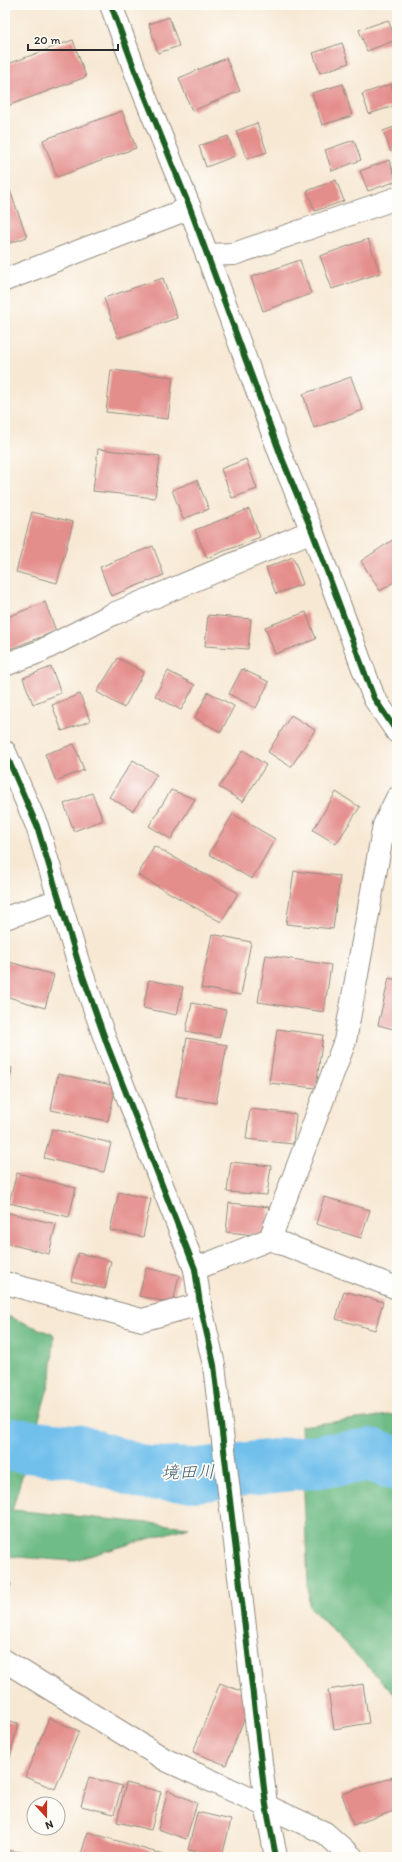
<svg xmlns="http://www.w3.org/2000/svg" width="402" height="1862" viewBox="0 0 402 1862" font-family="Itim,'Klee One',sans-serif">
	<style>
		.forest { fill: #6fbc86; stroke: #4d7458 }
		.lines { fill: none; stroke-linecap: round; stroke-linejoin: round }
		.river { stroke: #71c0ec; stroke-width: 54 }
		.building { fill: #e48e8c }
		.street-casing { stroke: #918a7f; stroke-width: 24 }
		.secondary-casing { stroke: #918a7f; stroke-width: 24 }
		.street { stroke: #fff; stroke-width: 22 }
		.secondary { stroke: #fff; stroke-width: 22 }
		.cycleway-casing { stroke: #fdfcf7; stroke-width: 8 }
		.cycleway { stroke: #1b5e20; stroke-width: 6 }
		.labels { text-anchor: middle; stroke-width: 3.5; stroke-linejoin: round; paint-order: stroke }
		.water-label { font-size: 18px; font-style: italic; fill: #445f6f; stroke: #fdfcf7 }
	</style>
	<rect width="100%" height="100%" fill="#fdfcf7"/>
	<filter id="ink" filterUnits="userSpaceOnUse"><feTurbulence type="fractalNoise" baseFrequency=".025" numOctaves="2"/><feDisplacementMap in="SourceGraphic" scale="8" xChannelSelector="R" yChannelSelector="G"/><feConvolveMatrix kernelMatrix="1 2 1 2 8 2 1 2 1" color-interpolation-filters="sRGB"/></filter>
	<filter id="wash" filterUnits="userSpaceOnUse"><feTurbulence type="fractalNoise" baseFrequency=".012" numOctaves="4" result="noise"/><feDisplacementMap in="SourceGraphic" scale="16" xChannelSelector="R" yChannelSelector="G"/><feGaussianBlur stdDeviation="0.9" result="paint"/><feColorMatrix in="noise" values="0 0 0 0 0 0 0 0 0 0 0 0 0 0 0 0 0 1.4 0 .05"/><feComposite in="paint" operator="in"/></filter>
	<g filter="url(#wash)">
		<rect width="100%" height="100%" fill="#f7e8d3"/>
		<g class="forest">
			<polygon points="5,1315 54,1335 51,1378 12,1510 189,1527 72,1561 5,1556"/>
			<polygon points="397,1414 397,1697 309,1606 301,1426"/>
		</g>
		<g class="lines">
			<polyline class="river" points="5,1444 76,1451 144,1473 196,1475 372,1455 397,1464"/>
		</g>
		<g id="blocks">
			<g class="building">
				<polygon points="169,17 179,46 158,53 149,24"/>
				<polygon points="388,20 396,40 367,51 359,30"/>
				<polygon points="73,40 86,77 7,106 5,99 5,65"/>
				<polygon points="342,43 349,63 320,73 313,53"/>
				<polygon points="226,58 240,91 192,111 179,78"/>
				<polygon points="343,84 352,116 322,125 312,93"/>
				<polygon points="391,84 397,105 369,114 362,94"/>
				<polygon points="122,111 136,148 57,177 43,140"/>
				<polygon points="257,123 267,152 247,159 236,131"/>
				<polygon points="397,126 397,149 391,152 383,131"/>
				<polygon points="228,136 235,156 206,167 199,146"/>
				<polygon points="354,140 361,160 332,171 325,150"/>
				<polygon points="389,160 397,181 368,191 360,171"/>
				<polygon points="5,177 27,237 5,245"/>
				<polygon points="336,180 344,201 315,211 307,191"/>
				<polygon points="368,239 380,273 332,289 320,256"/>
				<polygon points="300,260 311,294 263,311 251,277"/>
				<polygon points="163,278 177,318 118,338 104,298"/>
				<polygon points="111,370 173,377 168,419 106,412"/>
				<polygon points="351,377 363,410 314,428 303,394"/>
				<polygon points="98,449 160,456 155,498 93,491"/>
				<polygon points="246,459 257,489 232,498 221,469"/>
				<polygon points="197,480 209,509 183,519 172,490"/>
				<polygon points="249,509 260,537 207,558 195,530"/>
				<polygon points="32,512 73,522 57,583 16,572"/>
				<polygon points="397,537 397,580 380,591 361,561"/>
				<polygon points="153,546 164,575 111,596 100,567"/>
				<polygon points="293,557 303,584 276,594 266,568"/>
				<polygon points="45,602 56,631 5,651 5,618"/>
				<polygon points="306,612 316,639 275,654 265,627"/>
				<polygon points="208,615 251,619 248,649 205,646"/>
				<polygon points="118,658 144,672 124,708 97,692"/>
				<polygon points="51,667 61,693 33,704 23,678"/>
				<polygon points="242,669 269,682 256,708 229,694"/>
				<polygon points="168,671 195,685 181,710 155,696"/>
				<polygon points="208,692 234,706 221,732 195,718"/>
				<polygon points="80,694 90,721 62,731 52,705"/>
				<polygon points="291,715 315,730 291,767 268,752"/>
				<polygon points="74,744 84,770 56,781 45,754"/>
				<polygon points="243,750 266,765 243,802 219,787"/>
				<polygon points="133,760 157,775 133,811 109,797"/>
				<polygon points="171,790 195,799 171,839 149,826"/>
				<polygon points="336,792 360,807 336,844 313,830"/>
				<polygon points="92,793 103,820 74,831 64,804"/>
				<polygon points="233,814 275,839 252,879 209,854"/>
				<polygon points="154,846 238,893 221,922 138,875"/>
				<polygon points="294,871 340,876 333,929 286,924"/>
				<polygon points="212,934 251,942 241,995 201,988"/>
				<polygon points="266,955 331,965 324,1012 258,1002"/>
				<polygon points="6,961 54,975 45,1008 5,996"/>
				<polygon points="389,978 397,980 397,1030 378,1025"/>
				<polygon points="149,980 183,987 177,1015 143,1008"/>
				<polygon points="192,1003 226,1010 219,1038 186,1031"/>
				<polygon points="277,1029 323,1035 316,1088 269,1083"/>
				<polygon points="187,1038 227,1045 216,1103 176,1096"/>
				<polygon points="5,1066 12,1068 6,1097 5,1097"/>
				<polygon points="58,1074 116,1086 108,1121 51,1110"/>
				<polygon points="250,1109 296,1114 293,1144 246,1139"/>
				<polygon points="52,1129 111,1143 104,1172 44,1158"/>
				<polygon points="231,1162 271,1166 267,1195 227,1192"/>
				<polygon points="17,1173 76,1188 69,1217 9,1203"/>
				<polygon points="119,1192 151,1199 143,1237 110,1230"/>
				<polygon points="324,1197 370,1210 361,1238 316,1224"/>
				<polygon points="229,1203 269,1207 266,1236 226,1232"/>
				<polygon points="5,1212 56,1224 49,1254 5,1243"/>
				<polygon points="78,1253 111,1261 105,1289 71,1281"/>
				<polygon points="146,1268 179,1275 173,1303 139,1296"/>
				<polygon points="344,1291 383,1302 375,1330 336,1319"/>
				<polygon points="5,1581 11,1584 5,1596"/>
				<polygon points="220,1683 253,1696 226,1765 193,1752"/>
				<polygon points="363,1684 369,1723 334,1729 328,1690"/>
				<polygon points="49,1718 79,1731 55,1789 25,1777"/>
				<polygon points="5,1720 18,1723 9,1762 5,1761"/>
				<polygon points="397,1776 397,1810 353,1825 342,1794"/>
				<polygon points="89,1777 122,1786 114,1814 81,1806"/>
				<polygon points="126,1783 161,1792 151,1830 117,1822"/>
				<polygon points="168,1790 197,1803 186,1839 158,1829"/>
				<polygon points="197,1812 231,1820 222,1857 188,1850"/>
				<polygon points="88,1832 171,1857 80,1857"/>
				<polygon points="5,1850 39,1855 38,1857 5,1857"/>
			</g>
		</g>
	</g>
	<g filter="url(#ink)">
		<use href="#blocks" fill-opacity="0" stroke="#918a7f" stroke-width="1"/>
		<g class="lines">
			<g class="street-casing">
				<g id="street">
					<polyline points="111,5 137,76 190,208 281,456 312,531 374,698 397,732"/>
					<polyline points="207,255 234,254 397,198"/>
					<polyline points="5,280 190,208"/>
					<polyline points="5,665 41,651 111,615 312,531"/>
					<polyline points="5,918 60,900"/>
					<polyline points="270,1239 397,1288"/>
					<polyline points="195,1269 270,1239 345,1041 384,825 397,798"/>
					<polyline points="5,1283 142,1320 200,1304"/>
					<polyline points="5,1661 166,1760 325,1833 352,1857"/>
				</g>
			</g>
			<g class="secondary-casing">
				<polyline id="secondary" points="5,752 37,826 79,965 108,1047 195,1269 200,1304 214,1365 266,1805 276,1857"/>
			</g>
			<use href="#street" class="street"/>
			<use href="#secondary" class="secondary"/>
			<g class="cycleway-casing">
				<g id="cycleway">
					<polyline points="111,5 137,76 190,208 281,456 312,531 374,698 397,732"/>
					<polyline points="5,752 37,826 79,965 108,1047 195,1269 200,1304 214,1365 266,1805 276,1857"/>
				</g>
			</g>
			<use href="#cycleway" class="cycleway"/>
		</g>
	</g>
	<g class="labels">
		<g class="water-label">
			<text transform="translate(188 1472) rotate(-1)" y="6">境田川</text>
		</g>
	</g>
	<rect width="402" height="1862" fill="none" stroke="#fdfcf7" stroke-width="20"/>
	<g transform="translate(46 1816) rotate(159)"><circle r="19" fill="#fdfcf7" stroke="#a9a8a5"/>
	<path d="M0-3L7 15L0 10L-7 15Z" fill="#c8321e"/>
	<text y="-6" font-size="11" font-weight="bold" text-anchor="middle" fill="#2b2b2b">N</text>
	</g>
	<path d="M28 44v6h90v-6" fill="none" stroke="#2b2b2b" stroke-width="2"/>
	<text x="34" y="44" font-size="12" fill="#2b2b2b" stroke="#fdfcf7" stroke-width="3" paint-order="stroke">20 m</text>
</svg>
